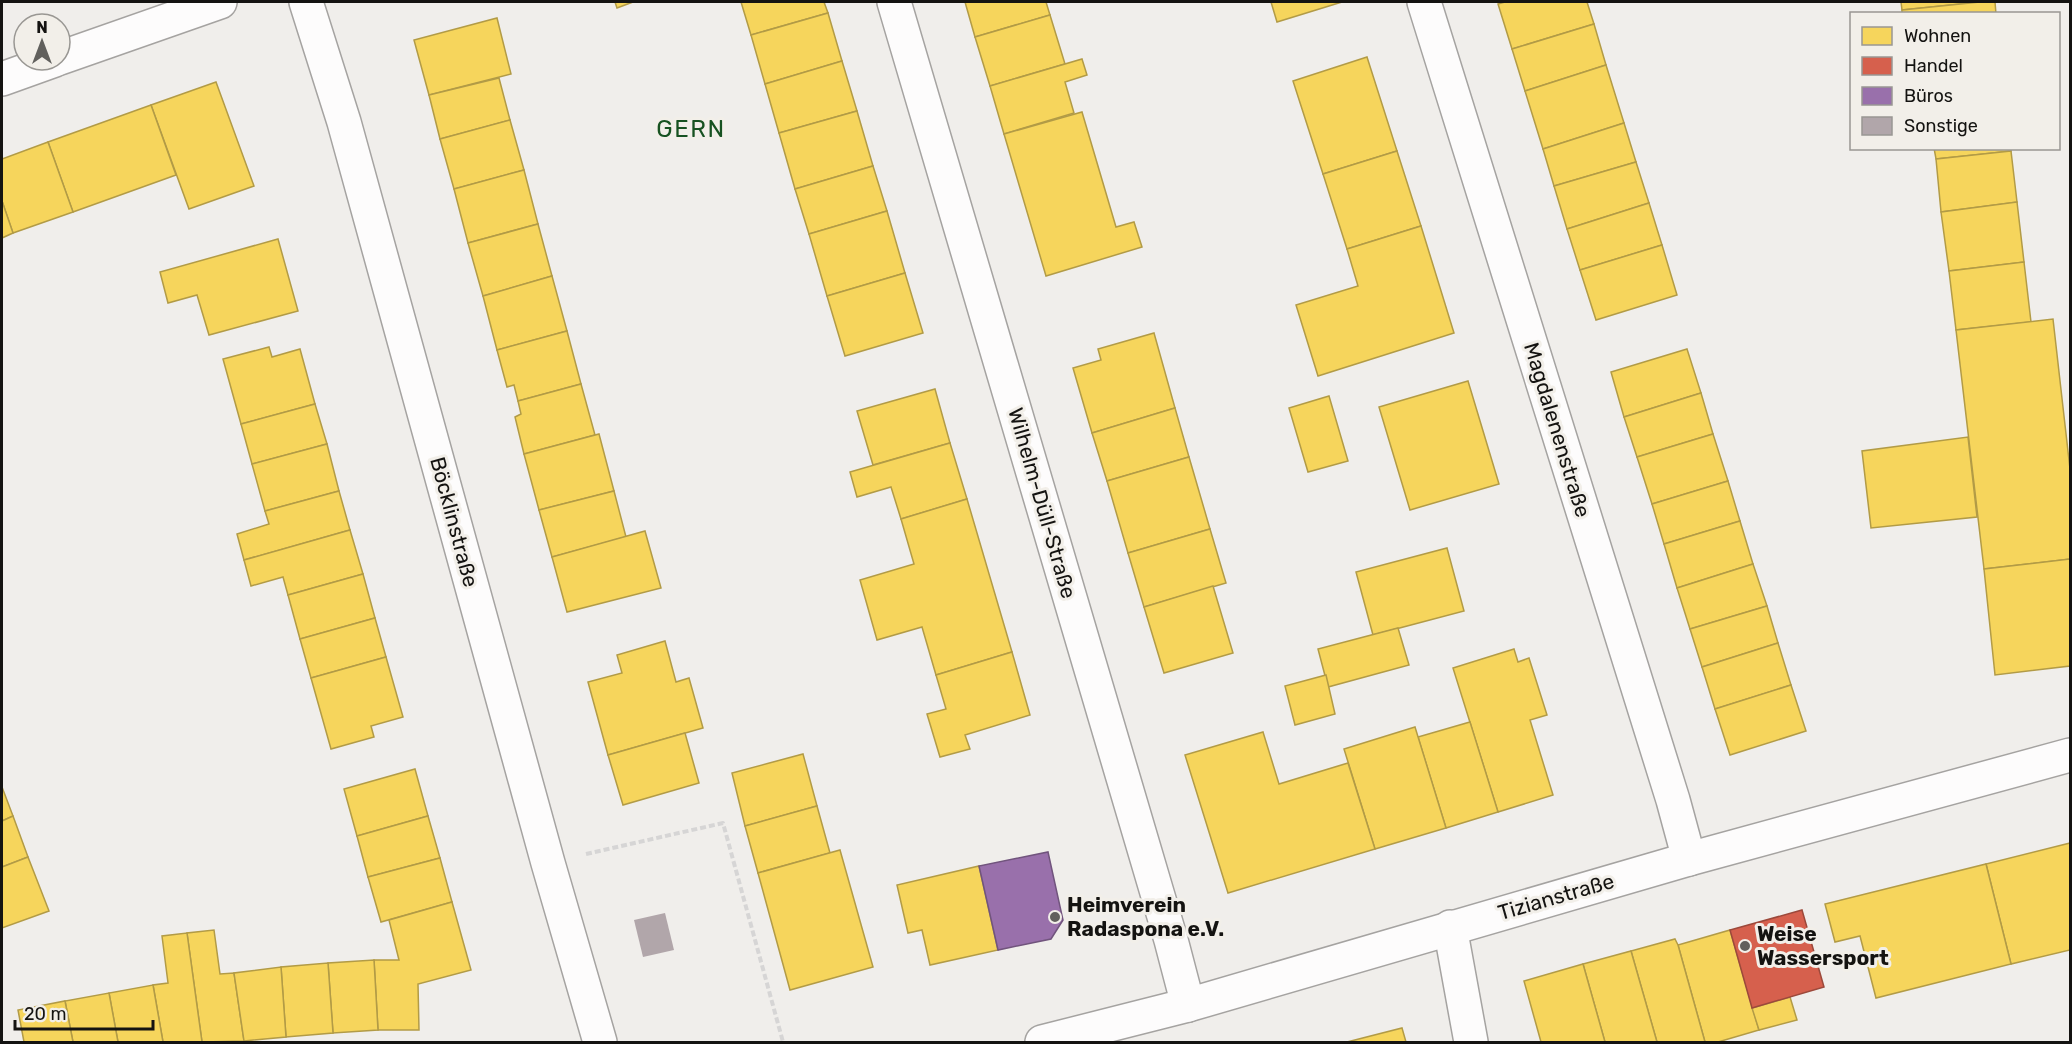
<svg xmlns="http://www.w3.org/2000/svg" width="2072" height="1044" viewBox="0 0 2072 1044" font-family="Rubik,sans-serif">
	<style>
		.homes { fill: #f6d55c; stroke: #b29b46; stroke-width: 1.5 }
		.shops { fill: #d6604d; stroke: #9c493b; stroke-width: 1.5 }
		.offices { fill: #9970ab; stroke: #71547d; stroke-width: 1.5 }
		.building { fill: #b1a6aa }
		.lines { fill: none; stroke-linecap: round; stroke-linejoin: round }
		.street-casing { stroke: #a5a3a1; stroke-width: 36 }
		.path { stroke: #d6d5d5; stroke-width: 4; stroke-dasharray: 6 3; stroke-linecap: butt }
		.street { stroke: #fdfcfc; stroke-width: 33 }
		.poi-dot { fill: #61605d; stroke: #f2efe9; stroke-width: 2 }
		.labels { text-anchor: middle; stroke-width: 6; stroke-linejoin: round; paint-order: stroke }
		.street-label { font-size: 21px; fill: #141311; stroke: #f2efe9 }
		.poi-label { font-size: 21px; font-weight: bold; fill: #141311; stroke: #f2efe9; text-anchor: start }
		.quarter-label { font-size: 24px; letter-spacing: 1.5px; fill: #175221; stroke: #f2efe9 }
	</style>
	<rect width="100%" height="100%" fill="#f0eeeb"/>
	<g class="homes">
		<polygon points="615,2 633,2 617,8"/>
		<polygon points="741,2 824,2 828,13 751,35"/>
		<polygon points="965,2 1046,2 1050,15 975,37"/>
		<polygon points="1271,2 1342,2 1277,22"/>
		<polygon points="1505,2 1587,2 1594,24 1512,49 1498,4"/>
		<polygon points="1901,2 1980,2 1902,10"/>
		<polygon points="1980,2 1995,2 1996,14 1902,14 1902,10"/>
		<polygon points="828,13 842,61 765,84 751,35"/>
		<polygon points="1050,15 1065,64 990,86 975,37"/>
		<polygon points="497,18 511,74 429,95 414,40"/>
		<polygon points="1594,24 1606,65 1525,91 1512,49"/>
		<polygon points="1367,57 1397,151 1323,174 1293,81"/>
		<polygon points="1082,59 1087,75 1065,82 1074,113 1004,134 990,86"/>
		<polygon points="842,61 857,111 779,133 765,84"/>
		<polygon points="1606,65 1624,123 1543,149 1525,91"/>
		<polygon points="499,78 510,120 440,139 429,95"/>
		<polygon points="216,82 254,186 189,209 151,105"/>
		<polygon points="151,105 176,175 73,212 48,142"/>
		<polygon points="857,111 873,166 795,189 779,133"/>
		<polygon points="1082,112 1116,227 1134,222 1142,247 1046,276 1004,134"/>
		<polygon points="510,120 524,170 454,189 440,139"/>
		<polygon points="1624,123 1636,162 1554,186 1543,149"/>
		<polygon points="48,142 73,212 13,233 2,201 2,159"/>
		<polygon points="1934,148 2011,148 2011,151 1936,159"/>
		<polygon points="1397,151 1421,226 1347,249 1323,174"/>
		<polygon points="2011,151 2017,202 1941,212 1936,159"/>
		<polygon points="1636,162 1649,203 1567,229 1554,186"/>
		<polygon points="873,166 887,211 809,234 795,189"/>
		<polygon points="524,170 538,224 468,243 454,189"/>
		<polygon points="2,201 13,233 2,238"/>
		<polygon points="2017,202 2024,262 1949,271 1941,212"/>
		<polygon points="1649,203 1662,245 1580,270 1567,229"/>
		<polygon points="887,211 905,273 827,296 809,234"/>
		<polygon points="538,224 552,276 483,296 468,243"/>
		<polygon points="1421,226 1454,333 1318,376 1296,305 1358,286 1347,249"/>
		<polygon points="278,239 298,311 209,335 197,295 168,303 160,272"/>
		<polygon points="1662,245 1677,295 1596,320 1580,270"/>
		<polygon points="2024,262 2031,322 1956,330 1949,271"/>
		<polygon points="905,273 923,333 845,356 827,296"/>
		<polygon points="552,276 567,331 497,350 483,296"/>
		<polygon points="2053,319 2070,469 2070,559 1984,569 1956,330"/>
		<polygon points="567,331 581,384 518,401 514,385 507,387 497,350"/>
		<polygon points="1154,333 1175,408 1092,433 1073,368 1101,360 1098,349"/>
		<polygon points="269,347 272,357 300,349 315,404 241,424 223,359"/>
		<polygon points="1687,349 1701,393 1624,417 1611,372"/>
		<polygon points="1468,381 1499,484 1410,510 1379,407"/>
		<polygon points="581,384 595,435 524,454 515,417 521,414 518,401"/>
		<polygon points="935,389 950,443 873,465 857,411"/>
		<polygon points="1701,393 1713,434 1637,457 1624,417"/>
		<polygon points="1329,396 1348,461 1308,472 1289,408"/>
		<polygon points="315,404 327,444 252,464 241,424"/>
		<polygon points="1175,408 1189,457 1107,481 1092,433"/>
		<polygon points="599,434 614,491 539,510 524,454"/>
		<polygon points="1713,434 1728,481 1652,504 1637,457"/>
		<polygon points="1968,437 1977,517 1871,528 1862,451"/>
		<polygon points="950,443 967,499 901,519 891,487 857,497 850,472"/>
		<polygon points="327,444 339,491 265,511 252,464"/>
		<polygon points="1189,457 1210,529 1128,553 1107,481"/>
		<polygon points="1728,481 1740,521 1664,544 1652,504"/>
		<polygon points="339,491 350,530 244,560 237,534 269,524 265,511"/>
		<polygon points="614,491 626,537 552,557 539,510"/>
		<polygon points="967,499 1012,652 936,675 922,627 877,640 860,580 914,564 901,519"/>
		<polygon points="1740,521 1753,564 1677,588 1664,544"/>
		<polygon points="1210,529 1226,583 1144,607 1128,553"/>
		<polygon points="350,530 363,574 288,595 283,577 251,586 244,560"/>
		<polygon points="645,531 661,588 567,612 552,557"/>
		<polygon points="1447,548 1464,611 1373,635 1356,572"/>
		<polygon points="2070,559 2070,666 1995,675 1984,569"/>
		<polygon points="1753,564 1767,606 1690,629 1677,588"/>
		<polygon points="363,574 375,618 300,639 288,595"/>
		<polygon points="1213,586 1233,653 1164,673 1144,607"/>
		<polygon points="1767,606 1778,643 1702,667 1690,629"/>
		<polygon points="375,618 386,657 311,678 300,639"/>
		<polygon points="1398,628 1409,665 1328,687 1318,649"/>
		<polygon points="665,641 676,682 689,678 703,728 608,755 588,682 622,673 617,655"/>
		<polygon points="1778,643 1791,685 1715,709 1702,667"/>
		<polygon points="1514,649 1518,662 1529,658 1547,715 1530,720 1553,795 1498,812 1453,668"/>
		<polygon points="1012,652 1030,715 965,735 970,749 940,757 927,714 946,709 936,675"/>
		<polygon points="386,657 403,717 371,726 374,737 331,749 311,678"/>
		<polygon points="1326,675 1335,714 1295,725 1285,686"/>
		<polygon points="1791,685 1806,731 1730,755 1715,709"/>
		<polygon points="1470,722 1498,812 1446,828 1418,737"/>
		<polygon points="1415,727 1446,828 1375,849 1344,749"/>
		<polygon points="1263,732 1279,784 1348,763 1375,849 1228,893 1185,755"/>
		<polygon points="685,733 699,783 623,805 608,755"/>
		<polygon points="803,754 817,806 745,826 732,773"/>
		<polygon points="415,769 428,816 357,836 344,789"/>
		<polygon points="2,787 13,816 2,821"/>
		<polygon points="817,806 830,853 758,873 745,826"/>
		<polygon points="13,816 28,857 2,867 2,821"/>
		<polygon points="428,816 440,858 368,877 357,836"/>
		<polygon points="2070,843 2070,950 2011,964 1986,864"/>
		<polygon points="840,850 873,967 790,990 758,873"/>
		<polygon points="28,857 49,911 2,928 2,867"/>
		<polygon points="440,858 452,902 381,922 368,877"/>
		<polygon points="1986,864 2011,964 1876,998 1860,936 1835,942 1825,904"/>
		<polygon points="979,866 998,950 930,965 922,930 908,933 897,885"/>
		<polygon points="452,902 471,970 418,984 419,1030 378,1030 374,960 399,960 389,920"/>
		<polygon points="214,930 220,974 234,973 244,1041 202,1042 187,933"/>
		<polygon points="1730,930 1759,1030 1718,1042 1705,1042 1678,945"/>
		<polygon points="187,933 202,1042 163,1042 153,985 168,983 162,936"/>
		<polygon points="1675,939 1678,945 1705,1042 1657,1042 1631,951"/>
		<polygon points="1631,951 1657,1042 1605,1042 1583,964"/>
		<polygon points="374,960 378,1030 333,1033 328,963"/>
		<polygon points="328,963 333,1033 286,1037 281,967"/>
		<polygon points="1583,964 1605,1042 1541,1042 1524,981"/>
		<polygon points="281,967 286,1037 244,1041 234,973"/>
		<polygon points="153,985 163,1042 118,1042 109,993"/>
		<polygon points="109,993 118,1042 73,1042 65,1001"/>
		<polygon points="1790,997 1797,1020 1759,1030 1752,1008"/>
		<polygon points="65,1001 73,1042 24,1042 18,1010"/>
		<polygon points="1402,1028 1406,1042 1347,1042"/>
	</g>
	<polygon class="shops" points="1802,910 1824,987 1752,1008 1730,930"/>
	<polygon class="offices" points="1048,852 1063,920 1051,939 998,950 979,866"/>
	<polygon class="building" points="665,913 674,950 643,957 634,920"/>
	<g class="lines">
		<g class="street-casing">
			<g id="street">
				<polyline points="306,2 344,122 548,863 600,1042"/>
				<polyline points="894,2 1171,940 1188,1005"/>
				<polyline points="1424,2 1673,800 1689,859"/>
				<polyline points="60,58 220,2"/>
				<polyline points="2,79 55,60"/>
				<polyline points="1450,927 1471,1042"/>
				<polyline points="1042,1042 1188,1005 1689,859 2070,755"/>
			</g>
		</g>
		<polyline class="path" points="586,854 723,823 783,1042"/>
		<use href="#street" class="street"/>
	</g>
	<g class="poi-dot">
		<circle cx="1055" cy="917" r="6"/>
		<circle cx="1745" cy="946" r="6"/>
	</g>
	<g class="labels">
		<g class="street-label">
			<text transform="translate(1557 430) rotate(73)" y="7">Magdalenenstraße</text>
			<text transform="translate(1042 503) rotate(74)" y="7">Wilhelm-Düll-Straße</text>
			<text transform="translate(454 522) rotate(75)" y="7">Böcklinstraße</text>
			<text transform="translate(1556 897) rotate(-16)" y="7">Tizianstraße</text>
		</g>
		<g class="poi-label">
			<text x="1067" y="912">Heimverein<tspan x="1067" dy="24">Radaspona e.V.</tspan></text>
			<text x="1757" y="941">Weise<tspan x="1757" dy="24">Wassersport</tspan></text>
		</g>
		<g class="quarter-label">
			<text x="691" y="137">GERN</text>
		</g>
	</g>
	<rect width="2072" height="1044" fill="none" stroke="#141311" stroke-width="6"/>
	<rect x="1850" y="12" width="210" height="138" fill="#f2efe9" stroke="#999793" stroke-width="1.5"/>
	<rect x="1862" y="27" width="30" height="18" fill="#f6d55c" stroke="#999793" stroke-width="1.5"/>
	<text x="1904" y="42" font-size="18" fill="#141311">Wohnen</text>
	<rect x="1862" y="57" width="30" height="18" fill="#d6604d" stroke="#999793" stroke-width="1.5"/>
	<text x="1904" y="72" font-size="18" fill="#141311">Handel</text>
	<rect x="1862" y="87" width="30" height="18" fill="#9970ab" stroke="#999793" stroke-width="1.5"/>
	<text x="1904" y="102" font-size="18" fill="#141311">Büros</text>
	<rect x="1862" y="117" width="30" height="18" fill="#b1a6aa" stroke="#999793" stroke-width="1.5"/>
	<text x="1904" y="132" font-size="18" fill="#141311">Sonstige</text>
	<g transform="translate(42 42)"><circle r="28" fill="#f2efe9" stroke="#999793" stroke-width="1.5"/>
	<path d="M0-4.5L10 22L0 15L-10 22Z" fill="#61605d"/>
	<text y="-9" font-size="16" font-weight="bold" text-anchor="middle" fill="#141311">N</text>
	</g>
	<path d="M15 1020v9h138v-9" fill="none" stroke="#141311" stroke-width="3"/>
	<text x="24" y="1020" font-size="18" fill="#141311" stroke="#f2efe9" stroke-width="4.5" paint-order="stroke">20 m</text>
</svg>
